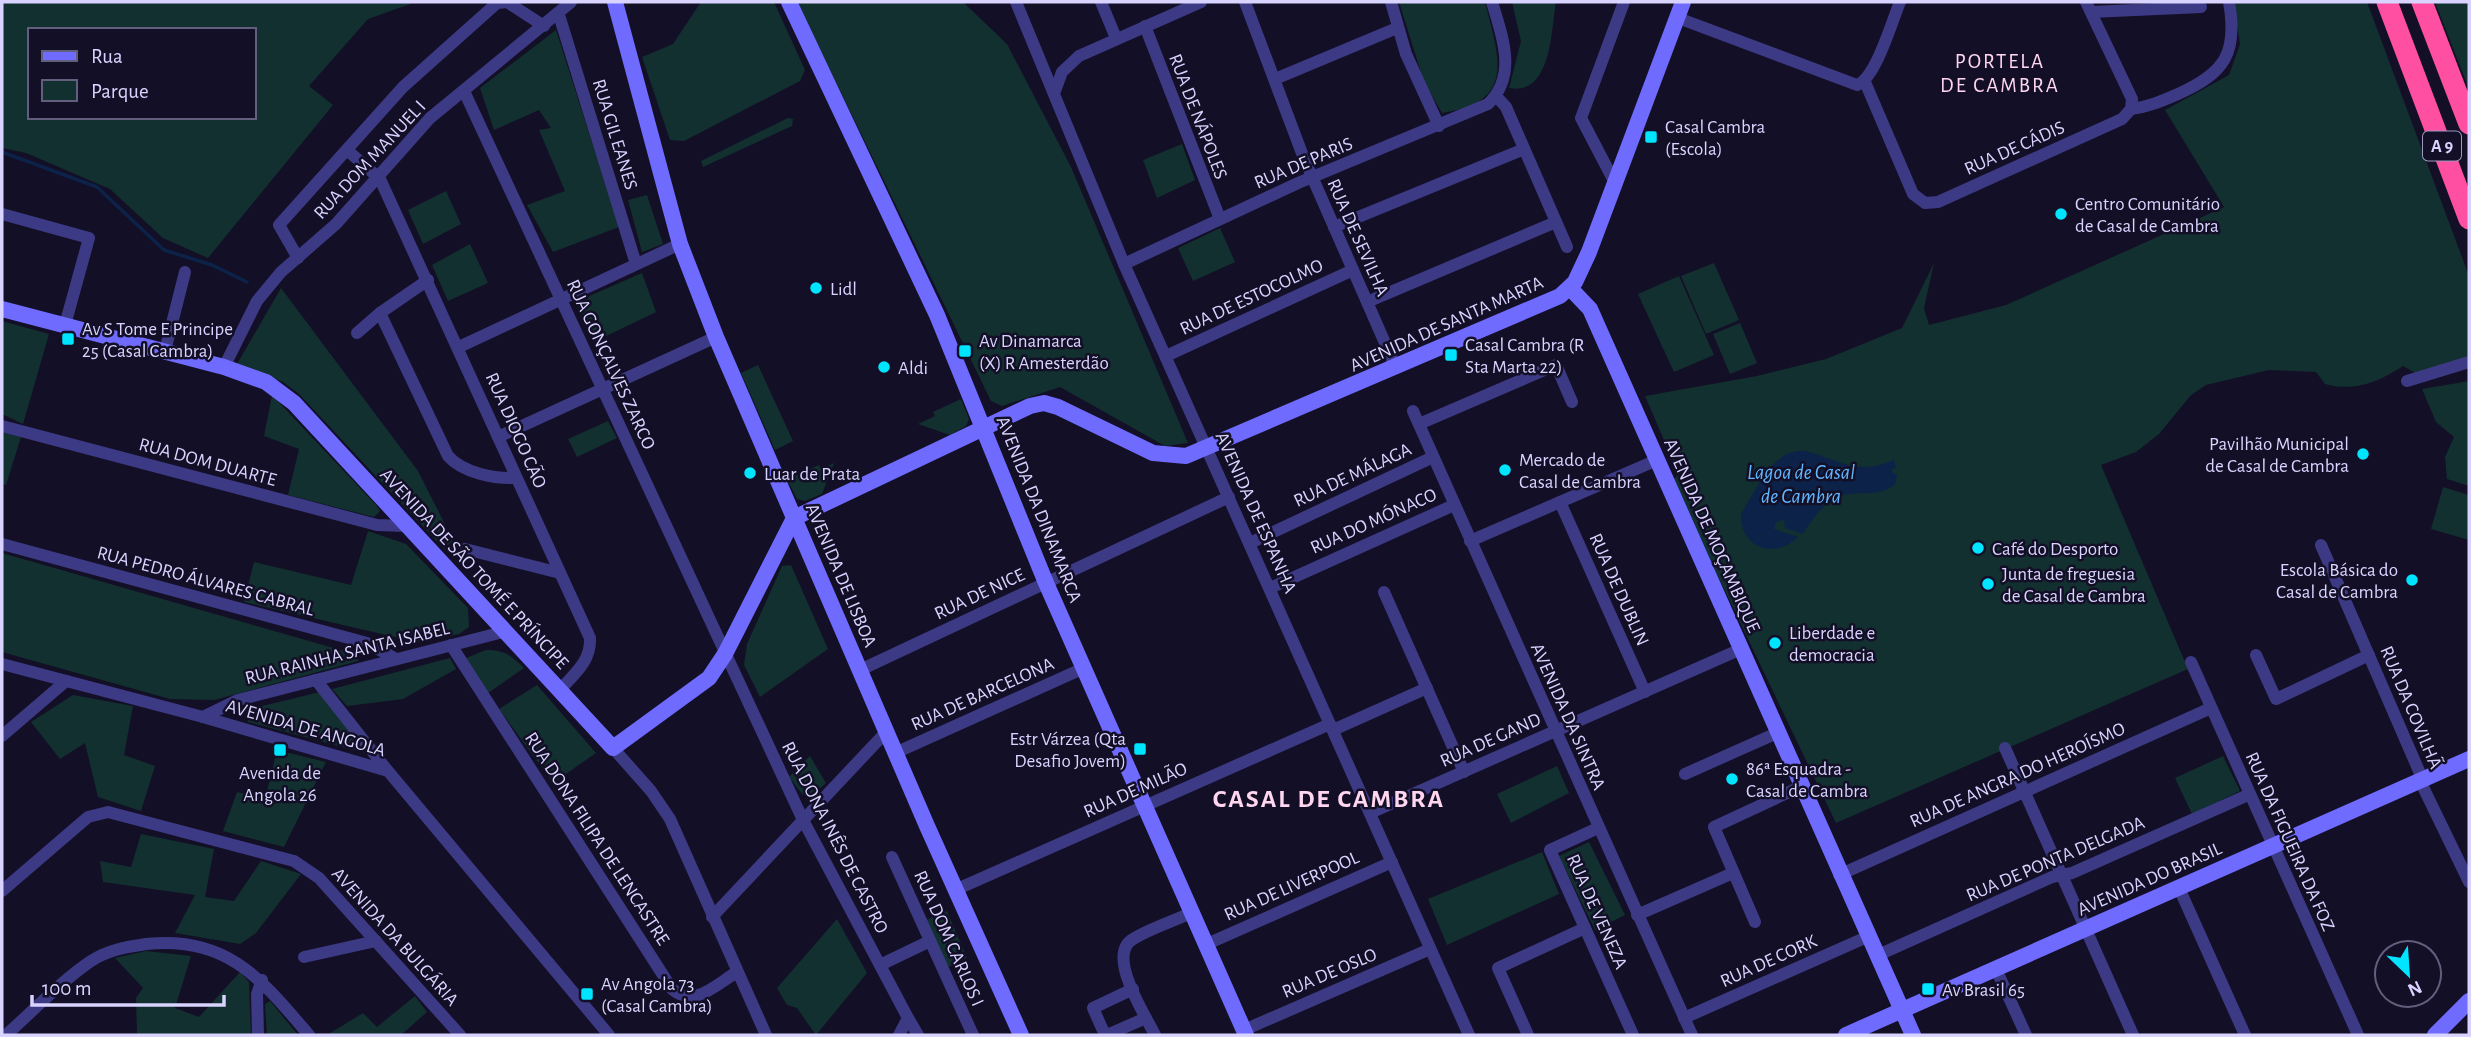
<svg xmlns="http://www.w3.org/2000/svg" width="2471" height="1037" viewBox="0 0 2471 1037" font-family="'Alegreya Sans',sans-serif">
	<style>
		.green { fill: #12302f; fill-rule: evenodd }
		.water { fill: #0c2248 }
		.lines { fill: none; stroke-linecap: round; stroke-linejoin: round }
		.stream { stroke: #0c2248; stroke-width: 3.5 }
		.street { stroke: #3d3a85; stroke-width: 12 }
		.secondary { stroke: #6f6bff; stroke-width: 16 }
		.highway { stroke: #ff4fa3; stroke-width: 21 }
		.poi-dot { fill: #00e5ff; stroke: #130f26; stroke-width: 2.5 }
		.labels { text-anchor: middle; stroke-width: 5; stroke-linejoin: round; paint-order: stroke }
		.shield { fill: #130f26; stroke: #9e99be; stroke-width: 2 }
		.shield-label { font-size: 18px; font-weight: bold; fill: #d9d4ff }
		.street-label { font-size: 19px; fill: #d9d4ff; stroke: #130f26 }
		.poi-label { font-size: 19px; fill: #d9d4ff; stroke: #130f26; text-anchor: start }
		.neighbourhood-label { font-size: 21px; letter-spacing: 2px; fill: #ffd6f0; stroke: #130f26 }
		.water-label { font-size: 21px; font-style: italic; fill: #62b6ff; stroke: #130f26 }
		.district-label { font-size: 26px; font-weight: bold; letter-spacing: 2px; fill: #ffd6f0; stroke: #130f26 }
	</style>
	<rect width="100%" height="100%" fill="#130f26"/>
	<g class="green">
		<path d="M 2,2 L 416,2 L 368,19 L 309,86 L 333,105 L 208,258 L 163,238 L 110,189 L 26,153 L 2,148 ZM 30,30 L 254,30 L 254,117 L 30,117 Z"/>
		<polygon points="701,2 774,2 805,70 800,81 684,141 670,140 642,57 673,44"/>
		<polygon points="797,2 963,2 1007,44 1071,167 1188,443 1165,446 1060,387 1002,406 991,401"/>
		<path d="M 1399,2 L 1485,2 C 1499,58 1517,102 1442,113 L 1424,82 Z"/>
		<path d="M 1512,2 L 1556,2 C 1551,30 1552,96 1509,88 L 1521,41 Z"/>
		<path d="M 2233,2 L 2367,2 L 2469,276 L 2469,357 L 2417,374 L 2403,366 C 2379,382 2354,392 2325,384 L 2316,372 L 2269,370 L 2206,385 L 2191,395 L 2159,434 L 2136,452 L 2101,465 L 2188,669 L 1836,823 L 1672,480 L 1679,475 L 1645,396 L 1757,376 L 1826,359 L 1902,328 L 1934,263 L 1924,308 L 1929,325 L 2006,305 L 2224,207 L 2165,110 L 2229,75 L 2240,44 Z"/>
		<polygon points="2435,2 2469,2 2469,89"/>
		<polygon points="556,30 619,227 553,252 527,205 565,191 539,130 551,128 539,110 494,130 480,88"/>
		<polygon points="788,118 793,119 792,126 703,167 701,161"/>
		<polygon points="1182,144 1195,180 1157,198 1143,160"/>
		<polygon points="446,191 461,224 423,244 408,210"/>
		<polygon points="647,195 663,244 642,252 628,200"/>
		<polygon points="1220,228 1235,262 1193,281 1178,248"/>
		<polygon points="470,244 488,283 448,301 432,265"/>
		<polygon points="1714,263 1739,320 1706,334 1681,276"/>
		<polygon points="642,273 656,312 596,341 578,307 580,300"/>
		<polygon points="1679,276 1714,355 1674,372 1638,294"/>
		<polygon points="281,288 418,471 453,540 444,549 299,394 283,382 237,364"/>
		<polygon points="2,321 49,334 23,424 2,414"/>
		<polygon points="1740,323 1757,363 1730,374 1713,334"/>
		<polygon points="758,365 793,441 775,450 741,373"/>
		<polygon points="2469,381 2469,486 2447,479 2445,457 2454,437 2436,422 2422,389"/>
		<polygon points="272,395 376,505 380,511 374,517 288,495 299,449 264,436"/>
		<polygon points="961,399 969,419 966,426 950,435 918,424 935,416 933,412"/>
		<polygon points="608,421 617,438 577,457 568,439"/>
		<polygon points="2,432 21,437 6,485 2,484"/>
		<polygon points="834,463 822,494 805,501 797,499 787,479 819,465 821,469"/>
		<polygon points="2443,487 2469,495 2469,540 2431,529"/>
		<polygon points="368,531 406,544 468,608 469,627 459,634 416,642 244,602 254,562 351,585"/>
		<polygon points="2,553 358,655 358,661 214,700 170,699 2,652"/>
		<polygon points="791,565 828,649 760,697 744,665 747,644 782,566"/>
		<path d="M 486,650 C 504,650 511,655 524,668 L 488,693 L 466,658 Z"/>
		<polygon points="450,658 456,669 403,699 347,706 332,689"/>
		<polygon points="537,685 596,753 553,783 499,709"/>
		<polygon points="320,692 368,750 365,753 248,722 247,714 254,708"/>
		<polygon points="73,695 133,706 124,755 155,766 141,811 98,797 85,743 60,759 31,722"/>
		<polygon points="277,750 326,762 284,847 223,831 237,792 265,799"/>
		<polygon points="810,756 826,783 813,795 803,795 789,777"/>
		<polygon points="2223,756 2240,791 2192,814 2175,778"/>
		<polygon points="1557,766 1569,793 1511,823 1497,794"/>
		<polygon points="141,834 214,849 205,897 234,901 261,861 301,874 256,933 240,944 175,933 195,895 103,882 100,861 131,867"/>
		<polygon points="1589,842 1625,915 1595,930 1559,856"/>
		<polygon points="1542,852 1559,894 1447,945 1428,899"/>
		<polygon points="947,911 967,958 946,968 926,920"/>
		<polygon points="837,919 867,973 816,1035 797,1008 787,1005 777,988"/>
		<polygon points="146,951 191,956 175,1008 199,1017 240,972 249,982 251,1035 137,1035 136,998 143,988 115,958"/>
		<polygon points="415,996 427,1012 401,1035 327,1035 363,1013 377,1027"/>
		<polygon points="270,1001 298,1035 267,1035 265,1004"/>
	</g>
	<path class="water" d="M 1805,451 C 1842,460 1854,476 1894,460 L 1896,468 L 1892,469 L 1893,474 L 1897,474 L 1896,483 C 1883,499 1855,489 1837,497 C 1821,505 1812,520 1803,534 L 1785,528 L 1784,520 L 1776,522 L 1774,529 L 1798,537 C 1775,560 1740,548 1741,514 C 1756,491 1772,448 1805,451 Z"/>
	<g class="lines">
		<polyline class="stream" points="2,152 97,187 164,250 212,265 247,282"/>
		<g class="street">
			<polyline points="1016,2 1124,264 1469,1035"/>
			<polyline points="1101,2 1116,38"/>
			<polyline points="1245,2 1303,156 1396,368"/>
			<polyline points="1391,2 1406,54 1439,126"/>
			<polyline points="2091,12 2201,7"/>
			<polyline points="559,15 636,264"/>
			<path d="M 1678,18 L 1857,85 C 1876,78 1892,21 1900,2"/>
			<polyline points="1145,26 1220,219"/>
			<polyline points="1275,79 1397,28"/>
			<polyline points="1865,82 1913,194 1925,203 1938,202 2122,119 2131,109 2132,99 2086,2"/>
			<polyline points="464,91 803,820 908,1018 899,1035"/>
			<polyline points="1055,91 1062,72 1079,56 1201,2"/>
			<polyline points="1496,96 1506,107 1567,247"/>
			<path d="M 2131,109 C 2148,107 2162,101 2178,94 C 2225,73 2238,53 2229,2"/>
			<path d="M 347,150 L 380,179 L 590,638 C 591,662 574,674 559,691"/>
			<polyline points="1615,183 1581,118 1624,2"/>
			<polyline points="2,214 89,238 65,325"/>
			<polyline points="1334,227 1524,149"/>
			<polyline points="298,258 279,225 403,87 497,3 507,2 544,26"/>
			<path d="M 1124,264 L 1298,183 L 1488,104 C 1518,75 1502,36 1492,2"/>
			<path d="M 428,280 L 380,313 L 448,456 C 463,473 495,479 516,478"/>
			<polyline points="1367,302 1556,222"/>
			<polyline points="357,333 380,313"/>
			<polyline points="459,347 680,244"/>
			<polyline points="165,351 185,272"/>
			<polyline points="1166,356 1353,270"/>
			<polyline points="224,367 257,301 281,272 336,224 430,118 571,2"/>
			<polyline points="2407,381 2469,362"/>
			<polyline points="1413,411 1692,1035"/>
			<polyline points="1419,424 1556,365 1572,402"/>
			<polyline points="2,426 377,525 406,526"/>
			<polyline points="498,437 716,337"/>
			<polyline points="1560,502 1645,692"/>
			<polyline points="1470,541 1657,460"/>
			<polyline points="1250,543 1433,457"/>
			<polyline points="2,544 367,643 396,659"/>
			<polyline points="2321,545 2419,771 2424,789 2469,882"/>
			<polyline points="465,549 560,573"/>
			<polyline points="1270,588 1454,505"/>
			<polyline points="1384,592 1464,772"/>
			<path d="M 451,645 L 672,989 C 695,1008 715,985 737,972"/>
			<polyline points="2256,655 2276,699 2369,655"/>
			<polyline points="2191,662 2358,1035"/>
			<polyline points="2,664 203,717 388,771 609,1035"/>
			<polyline points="860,670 1229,497"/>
			<polyline points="316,680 387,770"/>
			<polyline points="203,717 238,700 503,632"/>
			<polyline points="1333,730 1427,688"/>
			<polyline points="2,736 66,681"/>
			<polyline points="613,748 651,791 670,819 766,1035"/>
			<polyline points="2005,748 2133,1035"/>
			<polyline points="895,753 1084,668"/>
			<polyline points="1685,774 1777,733"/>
			<polyline points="1370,813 1741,649"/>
			<polyline points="1598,828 1550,850 1633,1035"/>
			<polyline points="892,857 973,1035"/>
			<polyline points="1839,875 2211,708"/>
			<polyline points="2179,888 2245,1035"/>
			<polyline points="955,890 1330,724"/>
			<polyline points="2,891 88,817 108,812 294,861 319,878 460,1035"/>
			<polyline points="1637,915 1733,873"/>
			<polyline points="712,917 887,731"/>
			<polyline points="1755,922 1714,827 1800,787"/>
			<polyline points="1207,944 1392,862"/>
			<polyline points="1876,956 2052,877 2072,873 2248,795"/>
			<polyline points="304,957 376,941"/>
			<polyline points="880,965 930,941"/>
			<polyline points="1996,969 2026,1035"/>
			<polyline points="908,1018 918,1035"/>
			<polyline points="1684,1018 1867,937"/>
			<polyline points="1244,1030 1430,949"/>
			<path d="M 6,1035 C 33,1011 60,982 91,961 C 108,950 126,947 146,944 C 227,935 261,979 309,1035"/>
			<polyline points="258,1035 257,994 262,980"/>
			<polyline points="1105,1035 1093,1008 1133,989"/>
			<polyline points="1107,1035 1146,1018"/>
			<path d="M 1155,1035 C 1144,1013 1106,955 1133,939 C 1151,928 1174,921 1193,912"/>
			<polyline points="1528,1035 1498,968 1585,928"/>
		</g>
		<g class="secondary">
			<polyline points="615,2 680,244 716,337 927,826 1021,1035"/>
			<polyline points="789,2 937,315 1046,583 1246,1035"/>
			<polyline points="1570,288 1590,309 1913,1035"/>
			<polyline points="2,309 224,367 266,382 294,403 613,748 709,678 725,654 794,518"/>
			<polyline points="794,518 1030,406 1044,403 1058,407 1153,453 1186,456 1560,296 1575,282 1589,252 1683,2"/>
			<polyline points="1846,1035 2469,759"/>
			<polyline points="2435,1035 2469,1001"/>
		</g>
		<g class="highway">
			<polyline points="2387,2 2469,219"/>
			<polyline points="2422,2 2469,124"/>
		</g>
	</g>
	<g class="poi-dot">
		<rect x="1644" y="130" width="14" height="14" rx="3.5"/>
		<circle cx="2061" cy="214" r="7"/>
		<circle cx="816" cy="288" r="7"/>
		<rect x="61" y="332" width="14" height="14" rx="3.5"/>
		<rect x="958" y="344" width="14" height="14" rx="3.5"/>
		<rect x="1444" y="348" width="14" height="14" rx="3.5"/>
		<circle cx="884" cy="367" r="7"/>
		<circle cx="2363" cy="454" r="7"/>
		<circle cx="1505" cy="470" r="7"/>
		<circle cx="750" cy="473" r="7"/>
		<circle cx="1978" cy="548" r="7"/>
		<circle cx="2412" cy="580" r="7"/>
		<circle cx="1988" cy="584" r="7"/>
		<circle cx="1775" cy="643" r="7"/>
		<rect x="1133" y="742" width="14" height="14" rx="3.5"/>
		<rect x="273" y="743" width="14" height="14" rx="3.5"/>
		<circle cx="1732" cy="779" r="7"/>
		<rect x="1921" y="982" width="14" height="14" rx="3.5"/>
		<rect x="580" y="987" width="14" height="14" rx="3.5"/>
	</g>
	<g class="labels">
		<rect class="shield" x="2423" y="131.5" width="38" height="29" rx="5"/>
		<g class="shield-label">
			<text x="2442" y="152">A 9</text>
		</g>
		<g class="street-label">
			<text transform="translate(1199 116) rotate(69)" y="7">RUA DE NÁPOLES</text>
			<text transform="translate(616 134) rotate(73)" y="7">RUA GIL EANES</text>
			<text transform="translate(2014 147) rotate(-24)" y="7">RUA DE CÁDIS</text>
			<text transform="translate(369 159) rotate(-47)" y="7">RUA DOM MANUEL I</text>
			<text transform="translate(1303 162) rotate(-23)" y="7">RUA DE PARIS</text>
			<text transform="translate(1359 237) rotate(66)" y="7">RUA DE SEVILHA</text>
			<text transform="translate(1251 296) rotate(-25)" y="7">RUA DE ESTOCOLMO</text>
			<text transform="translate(1446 323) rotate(-24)" y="7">AVENIDA DE SANTA MARTA</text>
			<text transform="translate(612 364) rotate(65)" y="7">RUA GONÇALVES ZARCO</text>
			<text transform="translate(517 430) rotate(66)" y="7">RUA DIOGO CÃO</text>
			<text transform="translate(208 461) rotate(15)" y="7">RUA DOM DUARTE</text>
			<text transform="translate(1352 474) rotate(-25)" y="7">RUA DE MÁLAGA</text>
			<text transform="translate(1040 509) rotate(68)" y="7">AVENIDA DA DINAMARCA</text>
			<text transform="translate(1257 512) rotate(66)" y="7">AVENIDA DE ESPANHA</text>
			<text transform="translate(1373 520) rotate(-24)" y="7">RUA DO MÓNACO</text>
			<text transform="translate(1713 535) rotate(66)" y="7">AVENIDA DE MOÇAMBIQUE</text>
			<text transform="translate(475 568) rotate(47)" y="7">AVENIDA DE SÃO TOMÉ E PRÍNCIPE</text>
			<text transform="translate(842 575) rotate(67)" y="7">AVENIDA DE LISBOA</text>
			<text transform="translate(206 580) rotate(15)" y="7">RUA PEDRO ÁLVARES CABRAL</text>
			<text transform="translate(1620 589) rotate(66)" y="7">RUA DE DUBLIN</text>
			<text transform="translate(979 593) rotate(-25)" y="7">RUA DE NICE</text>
			<text transform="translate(347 652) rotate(-14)" y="7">RUA RAINHA SANTA ISABEL</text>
			<text transform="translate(982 693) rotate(-24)" y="7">RUA DE BARCELONA</text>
			<text transform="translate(2412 707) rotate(67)" y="7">RUA DA COVILHÃ</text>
			<text transform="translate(1569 716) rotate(66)" y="7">AVENIDA DA SINTRA</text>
			<text transform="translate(306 727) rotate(16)" y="7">AVENIDA DE ANGOLA</text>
			<text transform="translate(1490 739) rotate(-24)" y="7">RUA DE GAND</text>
			<text transform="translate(2017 774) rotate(-24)" y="7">RUA DE ANGRA DO HEROÍSMO</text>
			<text transform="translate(1135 789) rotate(-24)" y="7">RUA DE MILÃO</text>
			<text transform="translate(836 837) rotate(63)" y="7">RUA DONA INÊS DE CASTRO</text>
			<text transform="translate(598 838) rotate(57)" y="7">RUA DONA FILIPA DE LENCASTRE</text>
			<text transform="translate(2291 841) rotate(66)" y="7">RUA DA FIGUEIRA DA FOZ</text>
			<text transform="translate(2055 858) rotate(-23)" y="7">RUA DE PONTA DELGADA</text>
			<text transform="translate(2149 878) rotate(-24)" y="7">AVENIDA DO BRASIL</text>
			<text transform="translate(1291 885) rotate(-24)" y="7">RUA DE LIVERPOOL</text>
			<text transform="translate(1598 911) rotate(66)" y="7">RUA DE VENEZA</text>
			<text transform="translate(396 936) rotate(48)" y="7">AVENIDA DA BULGÁRIA</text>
			<text transform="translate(950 938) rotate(66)" y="7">RUA DOM CARLOS I</text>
			<text transform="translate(1768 960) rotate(-24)" y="7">RUA DE CORK</text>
			<text transform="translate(1329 972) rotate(-23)" y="7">RUA DE OSLO</text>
		</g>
		<g class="poi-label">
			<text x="1665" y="133">Casal Cambra<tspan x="1665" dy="22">(Escola)</tspan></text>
			<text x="2075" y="210">Centro Comunitário<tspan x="2075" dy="22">de Casal de Cambra</tspan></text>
			<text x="830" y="295">Lidl</text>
			<text x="82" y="335">Av S Tome E Principe<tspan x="82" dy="22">25 (Casal Cambra)</tspan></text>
			<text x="979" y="347">Av Dinamarca<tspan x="979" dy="22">(X) R Amesterdão</tspan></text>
			<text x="1465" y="351">Casal Cambra (R<tspan x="1465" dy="22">Sta Marta 22)</tspan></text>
			<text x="898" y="374">Aldi</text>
			<text x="2349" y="450" text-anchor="end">Pavilhão Municipal<tspan x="2349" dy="22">de Casal de Cambra</tspan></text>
			<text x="1519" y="466">Mercado de<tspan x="1519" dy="22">Casal de Cambra</tspan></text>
			<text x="764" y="480">Luar de Prata</text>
			<text x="1992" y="555">Café do Desporto</text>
			<text x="2398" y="576" text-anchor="end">Escola Básica do<tspan x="2398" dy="22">Casal de Cambra</tspan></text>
			<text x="2002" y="580">Junta de freguesia<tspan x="2002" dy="22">de Casal de Cambra</tspan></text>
			<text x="1789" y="639">Liberdade e<tspan x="1789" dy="22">democracia</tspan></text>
			<text x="1126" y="745" text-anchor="end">Estr Várzea (Qta<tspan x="1126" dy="22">Desafio Jovem)</tspan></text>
			<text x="1746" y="775">86ª Esquadra -<tspan x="1746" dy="22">Casal de Cambra</tspan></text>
			<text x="280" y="779" text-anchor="middle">Avenida de<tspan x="280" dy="22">Angola 26</tspan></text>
			<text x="601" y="990">Av Angola 73<tspan x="601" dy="22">(Casal Cambra)</tspan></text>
			<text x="1942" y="996">Av Brasil 65</text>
		</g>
		<g class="neighbourhood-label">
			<text x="2000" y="68">PORTELA<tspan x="2000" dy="24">DE CAMBRA</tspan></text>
		</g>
		<g class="water-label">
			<text x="1801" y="479">Lagoa de Casal<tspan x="1801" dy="24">de Cambra</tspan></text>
		</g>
		<g class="district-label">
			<text x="1329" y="807">CASAL DE CAMBRA</text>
		</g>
	</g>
	<rect width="2471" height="1037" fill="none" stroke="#d9d4ff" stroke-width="7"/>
	<rect x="28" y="28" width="228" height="91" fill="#130f26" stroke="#625e7d" stroke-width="2"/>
	<rect x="42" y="51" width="35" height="10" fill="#6f6bff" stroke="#625e7d" stroke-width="2"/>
	<text x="91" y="63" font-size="21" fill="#d9d4ff">Rua</text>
	<rect x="42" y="80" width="35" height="21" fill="#12302f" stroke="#625e7d" stroke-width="2"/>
	<text x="91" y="98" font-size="21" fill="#d9d4ff">Parque</text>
	<g transform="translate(2408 974) rotate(155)"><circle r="33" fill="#130f26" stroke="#625e7d" stroke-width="2"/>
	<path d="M0-5L12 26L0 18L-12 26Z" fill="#00e5ff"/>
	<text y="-10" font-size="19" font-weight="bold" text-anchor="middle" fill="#d9d4ff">N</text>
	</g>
	<path d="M32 995v10h192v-10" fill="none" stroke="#d9d4ff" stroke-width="3.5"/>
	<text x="42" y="995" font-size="21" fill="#d9d4ff" stroke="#130f26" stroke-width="5" paint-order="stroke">100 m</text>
</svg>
